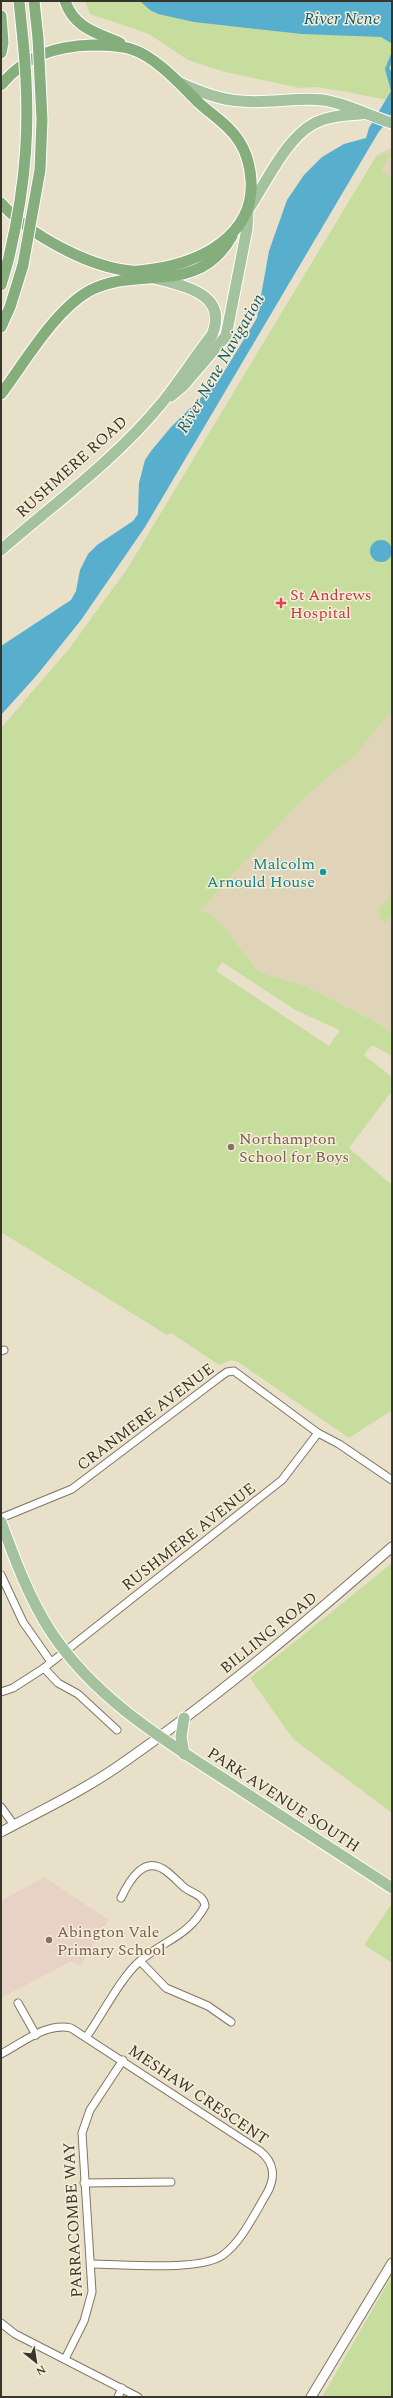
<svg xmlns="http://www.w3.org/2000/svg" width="393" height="2398" viewBox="0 0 393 2398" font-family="Spectral,serif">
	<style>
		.built { fill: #dfd4b7 }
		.education { fill: #e8d2c6 }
		.green { fill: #c7dd9d; fill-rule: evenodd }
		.water { fill: #57aecd }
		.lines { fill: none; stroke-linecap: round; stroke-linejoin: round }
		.minor-casing { stroke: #7e7763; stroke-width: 9 }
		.tertiary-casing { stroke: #7e7763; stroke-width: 11 }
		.primary-casing { stroke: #fff; stroke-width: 13 }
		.trunk-casing { stroke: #fff; stroke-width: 13 }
		.minor { stroke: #fff; stroke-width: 7 }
		.tertiary { stroke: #fff; stroke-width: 9 }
		.primary { stroke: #a4c29d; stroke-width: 11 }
		.trunk { stroke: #86ae7c; stroke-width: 11 }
		.trunk-bridge-casing { stroke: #fff; stroke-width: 13; stroke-linecap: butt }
		.trunk-bridge { stroke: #86ae7c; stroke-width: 11 }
		.health-dot { fill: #e0444e; stroke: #f6eed7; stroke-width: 1.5 }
		.culture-dot { fill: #0f9aa8; stroke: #f6eed7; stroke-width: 1.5 }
		.education-dot { fill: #8d6e63; stroke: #f6eed7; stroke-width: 1.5 }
		.labels { text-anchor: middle; stroke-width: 3; stroke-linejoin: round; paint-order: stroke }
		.street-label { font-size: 16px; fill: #38352c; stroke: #f6eed7 }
		.health-label { font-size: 16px; fill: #be3a42; stroke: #f6eed7; text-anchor: start }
		.culture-label { font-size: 16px; fill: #0d838f; stroke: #f6eed7; text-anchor: end }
		.education-label { font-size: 16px; fill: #785e54; stroke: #f6eed7; text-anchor: start }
		.water-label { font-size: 17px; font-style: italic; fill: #145b71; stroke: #f6eed7 }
	</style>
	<rect width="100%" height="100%" fill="#e9e0ca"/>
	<polygon class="built" points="392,148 392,1033 378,1023 305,986 259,972 215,916 184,903 357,244 376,155"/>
	<polygon class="education" points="44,1877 109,1920 80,1966 72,1961 1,1998 1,1901"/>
	<g class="green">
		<polygon points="85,1 392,1 392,101 342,91 315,87 300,88 225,72 188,60 149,34 90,14"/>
		<path d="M 392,153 L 381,171 L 392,179 L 392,710 L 356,754 L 305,796 L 200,910 L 215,916 L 259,972 L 305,986 L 378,1023 L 392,1033 L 392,1056 L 372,1045 L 364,1055 L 392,1077 L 392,1091 L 349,1148 L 392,1185 L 392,1410 L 349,1438 L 238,1362 L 231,1360 L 219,1365 L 171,1333 L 167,1335 L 1,1232 L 1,728 L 69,649 L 127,569 L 375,158 L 382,154 ZM 222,962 L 297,1011 L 340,1030 L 329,1046 L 216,971 Z"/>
		<polygon points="392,893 392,913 386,923 379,919 380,909"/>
		<polygon points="392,1563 392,1813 293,1739 250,1678"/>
		<polygon points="392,1903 392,1963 364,1945"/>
		<polygon points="392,2276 392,2397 322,2397"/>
	</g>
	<g class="water">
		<polygon points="140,1 392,1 392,62 389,68 392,73 392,115 378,133 145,527 81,620 37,675 1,715 1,646 71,600 76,591 80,570 88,554 97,545 133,521 138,514 139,483 145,460 151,451 171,427 219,380 257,318 269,251 287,200 304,175 322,157 344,144 366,138 369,128 391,91 385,69 392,51 391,43 381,37 302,34 194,22 158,14 150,10"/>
		<circle cx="381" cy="551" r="11"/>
	</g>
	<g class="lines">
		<g class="minor-casing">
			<g id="minor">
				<polyline points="1,1351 4,1350"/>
				<polyline points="1,1518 72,1489 220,1377 227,1372 234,1371 318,1433 339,1444 392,1480"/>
				<polyline points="1,1575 23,1622 51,1662"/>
				<polyline points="44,1668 58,1683 78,1694 117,1730"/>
				<polyline points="1,1692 13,1688 44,1668 282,1480 318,1433"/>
				<polyline points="1,1807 14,1825"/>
				<polyline points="140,1961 166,1988 208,2006 231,2022"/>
				<polyline points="18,2003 36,2035"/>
				<path d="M 87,2036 C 102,2015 121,1977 140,1961 C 164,1940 188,1937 205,1906 C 204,1895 193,1894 185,1888 C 179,1883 173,1876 166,1871 C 144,1854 129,1881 121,1898"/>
				<path d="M 1,2054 C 22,2043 47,2022 71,2028 L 260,2151 C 274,2162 276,2177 267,2193 C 255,2213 242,2241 223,2255 C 200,2272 122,2264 91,2264"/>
				<polyline points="84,2183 171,2182"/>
				<polyline points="1,2323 15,2334 138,2397"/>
				<polyline points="65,2359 84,2321 92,2292 82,2133 90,2110 123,2060"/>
				<polyline points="118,2397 122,2388"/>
			</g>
		</g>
		<g class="tertiary-casing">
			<g id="tertiary">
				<path d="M 1,1832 C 40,1811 81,1792 117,1767 C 214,1700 304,1624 392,1547"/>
				<polyline points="311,2397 392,2263"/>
			</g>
		</g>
		<g class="primary-casing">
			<g id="primary">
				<path d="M 180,83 C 199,91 219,100 241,101 C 268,104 295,97 323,100 C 345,103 370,116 392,123"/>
				<path d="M 250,207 C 266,182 287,138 313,124 C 328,116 345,115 361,114"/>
				<polyline points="171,396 184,385 226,336 247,229 248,211"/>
				<path d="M 1,550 C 55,503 115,460 161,404 C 179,382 194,358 212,335 C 229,293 183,286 154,278"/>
				<path d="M 1,1522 C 15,1560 29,1598 51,1632 C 97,1701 167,1742 235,1786 C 287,1820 340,1854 392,1888"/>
				<polyline points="184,1718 181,1737 184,1754"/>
			</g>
		</g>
		<g class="trunk-casing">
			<g id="trunk">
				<polyline points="19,1 23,40"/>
				<polyline points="34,1 38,38"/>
				<path d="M 65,1 C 74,28 97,33 120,43"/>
				<polyline points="1,16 3,43 1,53"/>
				<path d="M 1,85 C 25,56 55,46 92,45 C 105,45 119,45 131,49 C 155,56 181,85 199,103 C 212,115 229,125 239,141 C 247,153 250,166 251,180 C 255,235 201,262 154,269 C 147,270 139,272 131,271 C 89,267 29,235 1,203"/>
				<polyline points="1,285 8,261"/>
				<polyline points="1,327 10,307 23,265"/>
				<path d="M 1,394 C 25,362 55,310 89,291 C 139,264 197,298 232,236"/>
			</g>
		</g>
		<use href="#minor" class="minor"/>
		<use href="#tertiary" class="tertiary"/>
		<use href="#primary" class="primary"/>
		<use href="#trunk" class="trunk"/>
		<g class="trunk-bridge-casing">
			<g id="trunk-bridge">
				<path d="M 8,261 C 27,182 31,120 23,40"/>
				<polyline points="23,265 40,170 42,120 38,38"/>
			</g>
		</g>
		<use href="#trunk-bridge" class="trunk-bridge"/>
	</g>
	<path class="health-dot" d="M279 597h4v4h4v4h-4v4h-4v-4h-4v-4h4z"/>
	<circle class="culture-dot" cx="323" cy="872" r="4"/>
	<g class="education-dot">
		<circle cx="231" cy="1147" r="4"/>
		<circle cx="49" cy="1940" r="4"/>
	</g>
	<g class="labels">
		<g class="street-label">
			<text transform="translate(71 466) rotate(-42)" y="6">RUSHMERE ROAD</text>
			<text transform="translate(145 1416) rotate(-37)" y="6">CRANMERE AVENUE</text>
			<text transform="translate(188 1536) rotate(-38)" y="6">RUSHMERE AVENUE</text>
			<text transform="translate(268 1632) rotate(-39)" y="6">BILLING ROAD</text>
			<text transform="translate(284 1799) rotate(33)" y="6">PARK AVENUE SOUTH</text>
			<text transform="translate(199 2094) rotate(34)" y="6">MESHAW CRESCENT</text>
			<text transform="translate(72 2220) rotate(-93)" y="6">PARRACOMBE WAY</text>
		</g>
		<g class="health-label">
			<text x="290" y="600">St Andrews<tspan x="290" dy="18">Hospital</tspan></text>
		</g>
		<g class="culture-label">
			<text x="315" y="869">Malcolm<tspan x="315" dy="18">Arnould House</tspan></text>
		</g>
		<g class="education-label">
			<text x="239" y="1144">Northampton<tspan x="239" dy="18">School for Boys</tspan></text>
			<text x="57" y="1937">Abington Vale<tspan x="57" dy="18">Primary School</tspan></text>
		</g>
		<g class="water-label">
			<text x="342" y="24">River Nene</text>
			<text transform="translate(220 363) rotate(-60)" y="6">River Nene Navigation</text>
		</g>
	</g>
	<rect width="393" height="2398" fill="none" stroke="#38352c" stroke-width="4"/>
	<g transform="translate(36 2362) rotate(150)" stroke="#f6eed7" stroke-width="3" paint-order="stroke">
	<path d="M0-3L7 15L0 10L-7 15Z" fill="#38352c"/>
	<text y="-6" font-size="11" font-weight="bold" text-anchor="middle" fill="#38352c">N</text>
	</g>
</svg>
